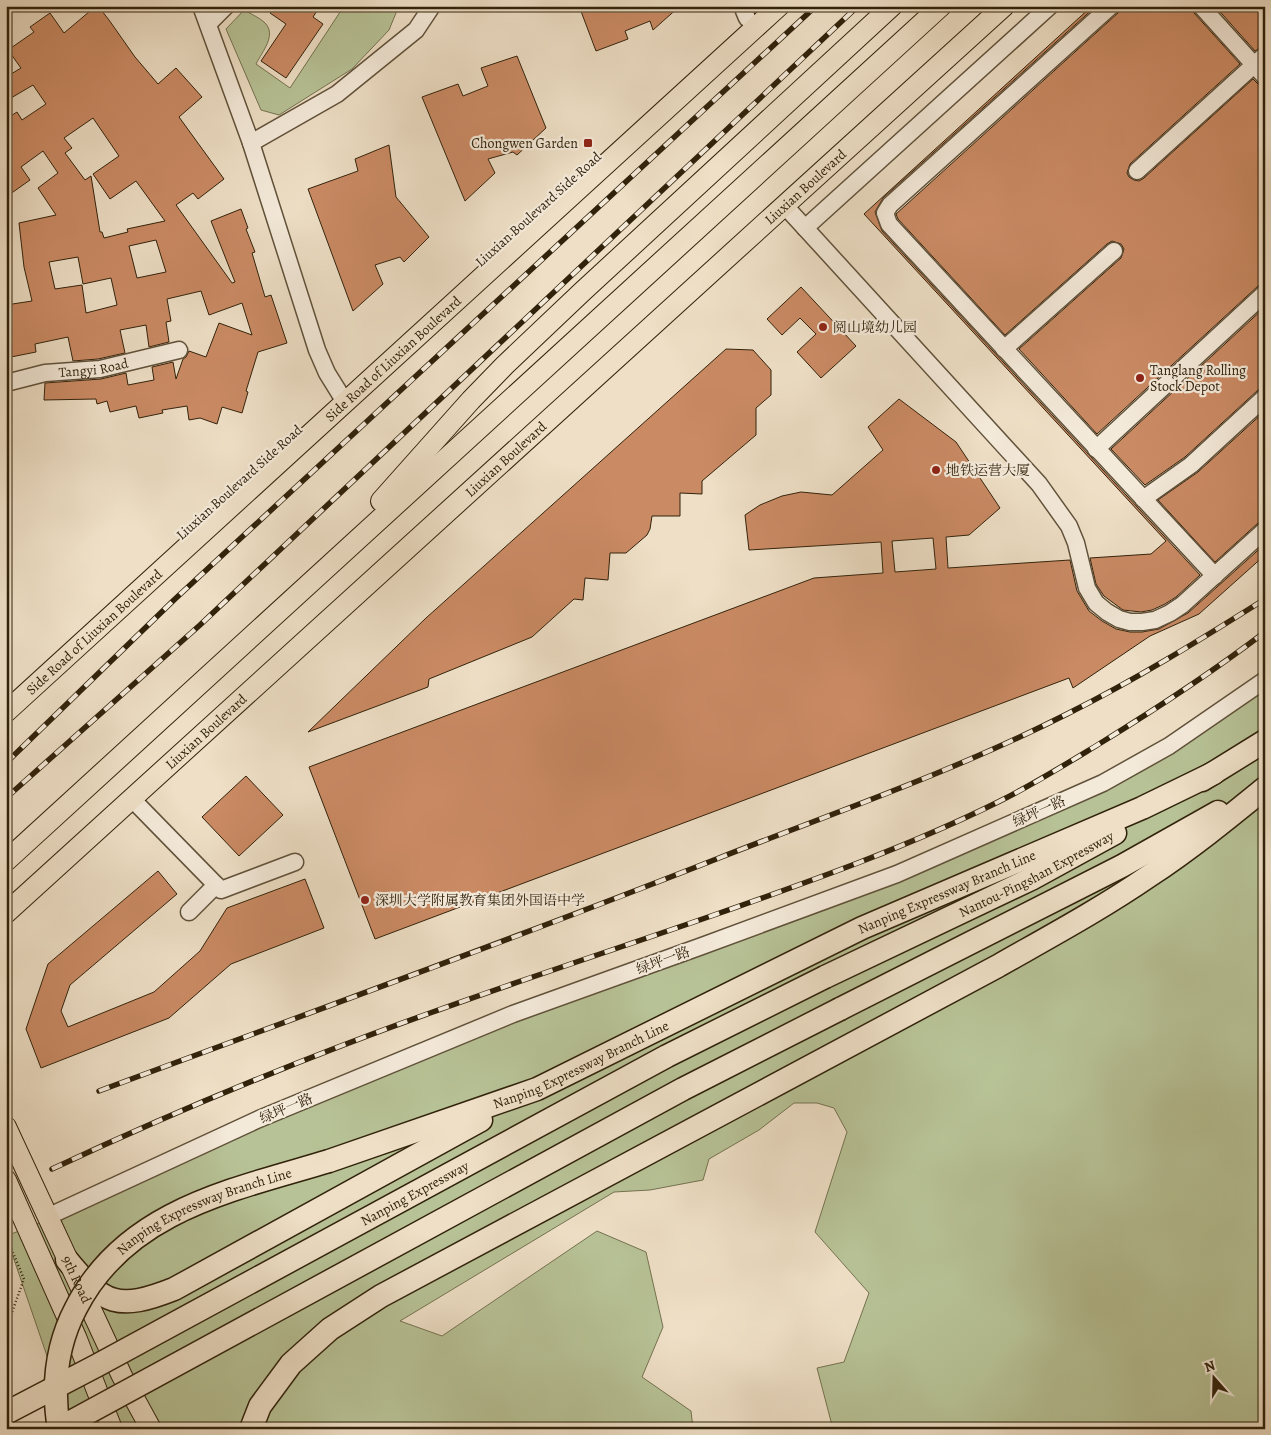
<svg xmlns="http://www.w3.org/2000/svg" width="1271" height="1435" viewBox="0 0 1271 1435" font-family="Alegreya,'Noto Serif SC',serif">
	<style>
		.green { fill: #b7c296; stroke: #747250 }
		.building { fill: #ca8a64; stroke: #31220b; fill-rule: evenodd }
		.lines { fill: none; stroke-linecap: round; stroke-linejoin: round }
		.minor-casing { stroke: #60513a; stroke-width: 19 }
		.major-casing { stroke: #31220b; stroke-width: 22 }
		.highway-casing { stroke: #31220b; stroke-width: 25 }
		.path { stroke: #31220b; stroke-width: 2.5; stroke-dasharray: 1 2.5; stroke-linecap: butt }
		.minor { stroke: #f4eada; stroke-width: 16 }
		.major { stroke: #eedfc6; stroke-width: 20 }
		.highway { stroke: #eedfc6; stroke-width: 22 }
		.rail-casing { stroke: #31220b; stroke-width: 5.5 }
		.rail { stroke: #f4eada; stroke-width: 4; stroke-dasharray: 11; stroke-linecap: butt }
		.highway-bridge-casing { stroke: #31220b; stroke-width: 25; stroke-linecap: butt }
		.highway-bridge { stroke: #eedfc6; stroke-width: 22 }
		.poi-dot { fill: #8f2418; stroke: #f4eada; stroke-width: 2 }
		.labels { text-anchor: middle; stroke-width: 4.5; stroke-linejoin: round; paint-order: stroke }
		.poi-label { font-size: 14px; fill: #31220b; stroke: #f4eada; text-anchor: start }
		.street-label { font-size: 14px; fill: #31220b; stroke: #f4eada }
	</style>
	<rect width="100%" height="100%" fill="#eedfc6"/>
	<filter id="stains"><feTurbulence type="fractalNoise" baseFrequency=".004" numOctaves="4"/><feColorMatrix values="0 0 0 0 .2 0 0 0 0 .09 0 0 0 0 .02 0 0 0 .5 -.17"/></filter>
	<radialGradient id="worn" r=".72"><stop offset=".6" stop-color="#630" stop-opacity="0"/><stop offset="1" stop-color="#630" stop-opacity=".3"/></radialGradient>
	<g class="green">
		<path d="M 344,6 L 395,6 L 398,8 L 389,30 L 352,69 L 279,115 L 261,110 L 226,29 L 244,10 C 251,14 260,18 265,23 C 277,35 262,52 256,64 L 290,88 Z"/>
		<polygon points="1265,687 1265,1429 833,1429 817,1368 844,1362 869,1293 815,1232 847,1132 834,1108 817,1103 794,1103 759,1130 709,1159 703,1180 650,1190 614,1192 400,1321 442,1336 597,1231 646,1252 663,1327 642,1377 691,1411 693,1429 72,1429 6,1236 50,1219 262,1125 515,1019 1104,784"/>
	</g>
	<g class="building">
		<path d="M 96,6 L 98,6 L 109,20 L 135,57 L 158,84 L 176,68 L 202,97 L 179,117 L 224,179 L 198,199 L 193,193 L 176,205 L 232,283 L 235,282 L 211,221 L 241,209 L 248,228 L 246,229 L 255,252 L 252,253 L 265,297 L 271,295 L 287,343 L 258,352 L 246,391 L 248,392 L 242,413 L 222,407 L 217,424 L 200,418 L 189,420 L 187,406 L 162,410 L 163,413 L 139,418 L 136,406 L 110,412 L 107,401 L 97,404 L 96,399 L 44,400 L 45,383 L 101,379 L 126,373 L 128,385 L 154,380 L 152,367 L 173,362 L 176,379 L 183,359 L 186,357 L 189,351 L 206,357 L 219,323 L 252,335 L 242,303 L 209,315 L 201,291 L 167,299 L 171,321 L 166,322 L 169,342 L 149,347 L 146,325 L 120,330 L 125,353 L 98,359 L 73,361 L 68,337 L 35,344 L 36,352 L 6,358 L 6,305 L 32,301 L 24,267 L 19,223 L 56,215 L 38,188 L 58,173 L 43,151 L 21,167 L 30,180 L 6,197 L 6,119 L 17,112 L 22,120 L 46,104 L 33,85 L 6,101 L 6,77 L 21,68 L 8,50 L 34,32 L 30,27 L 50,13 L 64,33 ZM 93,118 L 119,156 L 93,174 L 110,199 L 136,181 L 165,221 L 127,229 L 128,232 L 104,238 L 102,232 L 100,232 L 91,176 L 85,180 L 65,153 L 72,148 L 64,138 ZM 156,240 L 166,272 L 137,278 L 129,246 ZM 78,257 L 83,284 L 111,278 L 117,305 L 86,313 L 82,285 L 55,289 L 49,262 Z"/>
		<polygon points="275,6 320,6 313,17 323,24 286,78 261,61 286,24 270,13"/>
		<polygon points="579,6 680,6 653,30 650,21 625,31 628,39 596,51"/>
		<polygon points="1092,6 1096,6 883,198 875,212 882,231 1200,575 1176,597 1165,604 1152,610 1141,612 1123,610 1104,596 1096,584 1090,558 1151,554 1166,541 864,214"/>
		<polygon points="1121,6 1191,6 1194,13 1240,64 1130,164 1127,173 1129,177 1134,180 1139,181 1144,178 1253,79 1258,84 1265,87 1265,283 1258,286 1097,434 1019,349 1121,258 1124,249 1121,244 1112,241 1107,244 1005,335 898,219 896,214 1118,13"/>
		<polygon points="1215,6 1265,6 1265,45 1255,51"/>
		<polygon points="517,56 546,128 517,155 513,152 488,159 495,173 465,201 422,97 458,84 463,96 488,86 481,68"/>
		<polygon points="389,145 396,197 429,237 404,262 400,257 375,265 383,284 353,311 308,189 358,171 355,159"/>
		<polygon points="801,287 856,346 821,378 797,352 816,334 800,318 782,335 767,319"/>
		<polygon points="1265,307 1265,387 1258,390 1185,457 1145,485 1111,449"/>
		<polygon points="726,349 753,350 771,370 771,395 756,408 756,435 702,481 702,494 680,493 680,516 652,516 650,529 647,535 626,553 610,553 608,580 585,578 583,600 574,599 532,637 429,679 428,687 308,732 426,618"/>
		<path d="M 899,399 L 956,442 L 1000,508 L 969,535 L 946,537 L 948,568 L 1070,560 L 1077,591 L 1089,611 L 1102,621 L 1116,629 L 1130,632 L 1142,632 L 1159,629 L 1188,613 L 1265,544 L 1265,555 L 1199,614 L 1150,636 L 1073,688 L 1069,678 L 375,939 L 309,767 L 814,578 L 883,573 L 881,542 L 749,550 L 745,515 L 760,505 L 782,496 L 801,492 L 832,495 L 883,450 L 868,427 ZM 933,538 L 936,569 L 895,572 L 892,541 Z"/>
		<polygon points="1265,411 1265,520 1258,523 1215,562 1158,500 1198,472"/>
		<polygon points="246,776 283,815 239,856 202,817"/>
		<polygon points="158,871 177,894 70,985 61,1011 68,1027 154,992 200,951 227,908 305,879 324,928 231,964 169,1018 41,1068 26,1029 48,964"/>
	</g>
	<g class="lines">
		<g class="minor-casing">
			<g id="minor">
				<polyline points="201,6 251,143 317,350 327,373 345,402"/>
				<polyline points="742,6 747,18"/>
				<polyline points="1111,6 890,205 885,213 889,224 1215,576"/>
				<polyline points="1201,6 1265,77"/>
				<polyline points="208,24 226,6"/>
				<polyline points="251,143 337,94 416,30 432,6"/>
				<polyline points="1137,171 1265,55"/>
				<polyline points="785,206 1039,484 1069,526 1076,543 1087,588 1096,603 1107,612 1119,619 1130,622 1142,622 1155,620 1170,613 1182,605 1265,530"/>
				<polyline points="805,228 1050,6"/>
				<polyline points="1004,349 1114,251"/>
				<path id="s1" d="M 6,383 L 45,373 L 100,369 L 179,350"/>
				<polyline points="1096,449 1265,293"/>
				<polyline points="1143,499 1191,465 1265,397"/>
				<polyline points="132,799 221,890 295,862"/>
				<polyline points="189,912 216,885"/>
				<polyline points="47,1217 259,1119 513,1014 702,946 897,874 1103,783 1169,746 1265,680"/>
			</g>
		</g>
		<g class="major-casing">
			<g id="major">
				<polyline points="381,501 471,400 505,365 583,291 892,6"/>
				<path id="s2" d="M 6,712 L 779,6"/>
				<polyline points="6,861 941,6"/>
				<path id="s3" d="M 6,913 L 1004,6"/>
				<path id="s4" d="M 6,1127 L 122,1376 L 151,1429"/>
				<polyline points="6,1180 76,1337 112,1429"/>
			</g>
		</g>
		<g class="highway-casing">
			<g id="highway">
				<polyline points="1202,780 1265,741"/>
				<path id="s5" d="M 825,977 L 1031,879 L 1115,833"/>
				<polyline points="840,1009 1122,866 1218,812"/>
				<path id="s6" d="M 329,1161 L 537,1089 L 862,928 L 1142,808 L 1214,773"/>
				<path d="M 67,1260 C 104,1305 118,1311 174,1289 L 481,1120"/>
				<path d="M 251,1429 L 260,1406 L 291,1364 L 330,1329 L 381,1296 L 998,966 C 1049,937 1101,909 1149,876 C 1190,849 1227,819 1265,788"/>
			</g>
		</g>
		<g class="path">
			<polyline points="6,1236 24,1279 6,1329"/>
			<polyline points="6,1372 8,1393"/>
		</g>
		<use href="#minor" class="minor"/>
		<use href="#major" class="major"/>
		<use href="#highway" class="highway"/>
		<g class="rail-casing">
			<g id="rail">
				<polyline points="6,763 175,599 816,6"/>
				<polyline points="6,798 200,625 858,6"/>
				<path d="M 99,1091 C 306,1014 514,939 719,858 C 836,812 955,771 1067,714 C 1135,680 1200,640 1265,599"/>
				<path d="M 52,1169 C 176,1111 301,1059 430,1013 C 524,979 619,948 714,915 C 811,881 908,847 1000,801 C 1034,784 1066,764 1099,744 C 1156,709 1211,673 1265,632"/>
			</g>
		</g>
		<use href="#rail" class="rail"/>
		<g class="highway-bridge-casing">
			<g id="highway-bridge">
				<path id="s7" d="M 6,1413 L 96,1366 L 667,1056 L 825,977"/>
				<polyline points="58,1429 683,1089 840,1009"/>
				<path id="s8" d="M 59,1429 C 52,1387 56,1346 76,1308 C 126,1210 233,1190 329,1161"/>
			</g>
		</g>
		<use href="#highway-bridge" class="highway-bridge"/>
	</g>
	<g class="poi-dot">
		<rect x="583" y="138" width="10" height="10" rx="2.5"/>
		<circle cx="823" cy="327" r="5"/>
		<circle cx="1140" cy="378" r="5"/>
		<circle cx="936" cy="470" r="5"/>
		<circle cx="365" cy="900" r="5"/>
	</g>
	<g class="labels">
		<g class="poi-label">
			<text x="578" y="148" text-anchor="end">Chongwen Garden</text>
			<text x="833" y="332">阅山境幼儿园</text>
			<text x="1150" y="375">Tanglang Rolling<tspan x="1150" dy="16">Stock Depot</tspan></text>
			<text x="946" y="475">地铁运营大厦</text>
			<text x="375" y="905">深圳大学附属教育集团外国语中学</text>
		</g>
		<g class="street-label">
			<text dy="5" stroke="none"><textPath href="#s3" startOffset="1080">Liuxian Boulevard</textPath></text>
			<text transform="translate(538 209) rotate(-42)" y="5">Liuxian Boulevard Side Road</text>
			<text dy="5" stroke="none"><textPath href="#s2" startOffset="524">Side Road of Liuxian Boulevard</textPath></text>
			<text dy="5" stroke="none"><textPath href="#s1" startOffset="89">Tangyi Road</textPath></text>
			<text dy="5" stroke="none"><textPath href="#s3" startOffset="675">Liuxian Boulevard</textPath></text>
			<text transform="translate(239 482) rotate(-42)" y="5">Liuxian Boulevard Side Road</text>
			<text dy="5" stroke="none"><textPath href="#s2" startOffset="119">Side Road of Liuxian Boulevard</textPath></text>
			<text dy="5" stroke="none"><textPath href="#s3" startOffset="270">Liuxian Boulevard</textPath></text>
			<text transform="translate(1039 811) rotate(-24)" y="5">绿坪一路</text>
			<text dy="5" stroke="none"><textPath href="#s5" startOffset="235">Nantou-Pingshan Expressway</textPath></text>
			<text dy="5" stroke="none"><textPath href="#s6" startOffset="675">Nanping Expressway Branch Line</textPath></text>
			<text transform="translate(663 960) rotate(-20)" y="5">绿坪一路</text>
			<text dy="5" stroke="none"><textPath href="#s6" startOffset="270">Nanping Expressway Branch Line</textPath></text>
			<text transform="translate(286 1108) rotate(-23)" y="5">绿坪一路</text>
			<text dy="5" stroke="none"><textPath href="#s7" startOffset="464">Nanping Expressway</textPath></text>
			<text dy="5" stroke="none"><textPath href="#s8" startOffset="291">Nanping Expressway Branch Line</textPath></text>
			<text dy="5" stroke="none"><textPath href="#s4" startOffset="168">9th Road</textPath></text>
		</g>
	</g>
	<rect width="1271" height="1435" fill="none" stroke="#eedfc6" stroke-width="25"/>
	<rect x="8" y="8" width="1256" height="1420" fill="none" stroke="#31220b" stroke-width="2.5"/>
	<rect x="12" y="12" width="1246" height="1410" fill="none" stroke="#31220b"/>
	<g transform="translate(1214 1378) rotate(340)" stroke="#f4eada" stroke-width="4" paint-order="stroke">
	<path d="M0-4L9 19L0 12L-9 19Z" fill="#31220b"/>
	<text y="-8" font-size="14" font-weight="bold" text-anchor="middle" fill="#31220b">N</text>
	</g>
	<rect width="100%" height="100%" filter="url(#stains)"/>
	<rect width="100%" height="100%" fill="url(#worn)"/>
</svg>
